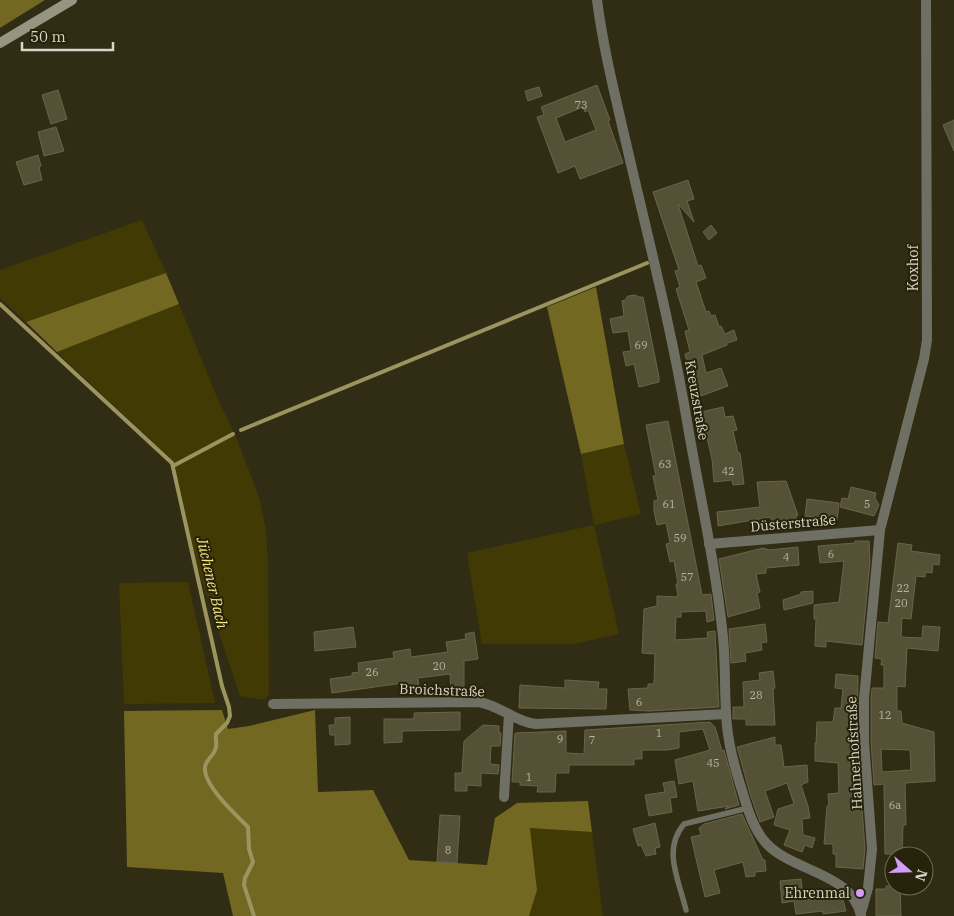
<svg xmlns="http://www.w3.org/2000/svg" width="954" height="916" viewBox="0 0 954 916" font-family="'IBM Plex Serif',serif">
	<style>
		.green { fill: #423a04 }
		.forest { fill: #736821 }
		.lines { fill: none; stroke-linecap: round; stroke-linejoin: round }
		.stream { stroke: #9c945f; stroke-width: 4 }
		.building { fill: #555137; stroke: #69654b; fill-rule: evenodd }
		.lane { stroke: #706f63; stroke-width: 5.5 }
		.street { stroke: #706f63; stroke-width: 10 }
		.secondary { stroke: #979481; stroke-width: 10 }
		.poi-dot { fill: #d49cfc; stroke: #27230b; stroke-width: 2 }
		.labels { text-anchor: middle; stroke-width: 4; stroke-linejoin: round; paint-order: stroke }
		.number-label { font-size: 11px; fill: #b7b5a4 }
		.street-label { font-size: 14px; fill: #d8d6c8; stroke: #27230b }
		.poi-label { font-size: 14px; fill: #d8d6c8; stroke: #27230b; text-anchor: end }
		.water-label { font-size: 15px; font-style: italic; fill: #f5e583; stroke: #27230b }
	</style>
	<rect width="100%" height="100%" fill="#312d14"/>
	<g class="green">
		<polygon points="142,220 166,273 26,322 0,298 0,270"/>
		<polygon points="179,304 216,395 236,437 259,497 266,529 268,564 269,694 265,700 240,696 197,566 174,462 57,352"/>
		<polygon points="624,444 641,514 594,525 619,634 573,644 482,644 467,553 594,525 581,454"/>
		<polygon points="188,582 215,703 124,704 119,583"/>
		<polygon points="530,828 592,832 603,916 529,916 537,890"/>
	</g>
	<g class="forest">
		<polygon points="0,0 45,0 0,28"/>
		<polygon points="166,273 179,304 57,352 26,322"/>
		<polygon points="596,287 624,444 581,454 547,307"/>
		<polygon points="222,710 228,729 249,726 315,710 318,792 373,790 409,860 487,865 495,818 517,803 588,801 592,832 530,828 537,890 529,916 233,916 223,873 127,867 124,711"/>
	</g>
	<g class="lines">
		<g class="stream">
			<path d="M 0,304 L 172,463 L 222,686 L 229,707 L 230,716 L 227,723 L 216,734 C 215,740 218,745 215,750 C 213,757 206,759 205,767 C 203,785 236,815 248,827 L 249,849 L 253,862 L 245,878 L 244,885 L 254,916"/>
			<polyline points="241,430 647,263"/>
			<polyline points="173,466 233,434"/>
		</g>
	</g>
	<g class="building">
		<path d="M 597,85 L 610,120 L 608,121 L 623,163 L 580,179 L 575,166 L 558,173 L 537,117 L 544,115 L 541,107 ZM 583,107 L 585,112 L 588,110 L 596,130 L 565,142 L 556,118 Z"/>
		<polygon points="539,87 542,96 528,101 525,91"/>
		<polygon points="58,90 67,119 51,124 42,95"/>
		<polygon points="954,120 954,151 943,125"/>
		<polygon points="56,127 64,151 44,156 38,132"/>
		<polygon points="38,155 41,166 39,167 42,180 24,185 16,162"/>
		<polygon points="688,180 694,199 687,201 694,222 678,204 698,266 701,265 706,278 696,282 706,312 709,311 711,316 715,315 719,327 721,326 725,334 734,330 737,340 727,343 727,345 702,355 706,373 721,368 728,386 701,396 691,366 688,367 685,354 690,352 685,331 689,330 676,289 680,287 675,271 679,270 653,192"/>
		<polygon points="711,225 717,233 709,240 703,232"/>
		<polygon points="635,295 639,297 643,297 659,377 659,382 639,387 634,364 626,366 623,352 631,351 628,331 613,333 610,319 624,316 622,301 625,300 628,296"/>
		<polygon points="723,407 725,417 733,416 737,430 733,431 738,453 740,453 744,484 733,485 732,480 714,482 712,459 701,412"/>
		<polygon points="668,421 702,595 711,594 714,620 707,622 706,611 681,612 681,617 676,617 675,640 708,638 707,632 715,631 719,707 649,711 630,710 628,689 648,688 648,684 654,684 655,654 642,653 644,609 657,606 657,596 678,597 676,584 678,584 674,561 670,562 666,544 670,543 666,523 657,525 654,511 654,501 658,500 653,476 656,476 646,425"/>
		<polygon points="786,481 798,515 796,515 797,521 772,523 771,517 718,526 717,512 760,507 757,482"/>
		<polygon points="851,487 876,493 875,498 879,505 874,516 840,507 842,498 848,499"/>
		<polygon points="807,499 839,503 837,520 805,516"/>
		<polygon points="855,541 869,541 870,562 862,645 826,641 826,647 815,646 816,619 814,619 814,605 839,602 844,561 820,563 818,546 855,543"/>
		<path d="M 898,543 L 912,545 L 911,551 L 940,555 L 939,565 L 933,564 L 932,573 L 925,572 L 925,577 L 916,576 L 911,619 L 902,618 L 901,637 L 922,638 L 923,626 L 940,627 L 938,651 L 907,648 L 905,687 L 897,686 L 897,711 L 901,711 L 902,723 L 934,732 L 935,781 L 905,783 L 906,825 L 903,825 L 902,856 L 891,856 L 891,854 L 885,854 L 884,784 L 874,785 L 871,741 L 871,699 L 872,688 L 884,688 L 884,665 L 881,665 L 882,659 L 875,658 L 878,622 L 888,623 ZM 881,749 L 910,750 L 911,770 L 882,772 Z"/>
		<polygon points="798,547 799,565 766,568 766,573 756,574 760,592 757,593 760,608 728,617 719,559 763,548 769,550"/>
		<polygon points="813,591 813,603 784,610 783,600 801,594 801,592"/>
		<polygon points="765,624 767,642 761,643 762,650 745,653 746,661 731,663 729,629"/>
		<polygon points="353,627 356,647 315,651 314,632"/>
		<polygon points="474,632 478,659 464,661 464,691 451,691 450,674 418,678 419,691 404,693 403,683 332,693 330,679 352,676 352,673 359,672 358,663 394,658 393,652 410,649 411,657 448,652 446,642 466,639 465,634"/>
		<polygon points="773,671 775,688 773,689 775,725 746,725 746,719 733,719 733,707 744,707 743,682 760,680 759,673"/>
		<polygon points="836,674 858,676 857,741 865,849 863,869 836,867 836,854 833,854 833,844 824,844 827,806 829,805 828,794 839,793 838,763 815,761 815,743 816,743 817,722 833,722 835,708 841,708 843,689 835,688"/>
		<polygon points="565,680 599,682 598,689 607,689 606,709 519,708 520,685 565,688"/>
		<polygon points="460,712 460,730 402,731 402,742 384,743 384,719 414,719 414,713"/>
		<polygon points="350,717 350,744 335,745 335,735 330,735 329,725 335,725 335,718"/>
		<polygon points="710,722 715,727 722,751 724,750 739,805 725,809 729,806 698,811 693,781 679,784 675,760 710,750 703,729 679,732 679,748 667,750 642,750 642,759 634,759 634,765 569,765 569,773 556,773 555,792 537,792 538,786 520,785 520,782 512,782 515,733 566,731 566,753 584,754 585,730"/>
		<polygon points="483,725 499,726 499,733 501,733 500,746 491,746 490,764 499,765 498,774 481,773 481,786 467,785 467,791 455,791 455,773 462,773 464,741"/>
		<polygon points="775,737 775,745 781,745 784,767 807,765 808,782 801,785 808,806 810,818 802,819 803,835 815,838 812,848 805,845 802,852 784,845 790,830 774,825 778,809 794,804 787,783 765,791 774,817 760,822 751,797 739,754 737,747"/>
		<polygon points="674,781 677,797 670,798 672,812 649,816 645,795 665,792 663,783"/>
		<polygon points="742,814 763,860 765,860 766,871 755,872 755,876 746,877 743,862 714,870 720,893 705,897 691,837 701,835 699,828 704,824"/>
		<polygon points="440,815 460,816 457,863 437,862"/>
		<polygon points="655,823 660,847 655,848 656,854 646,856 641,845 638,846 633,829"/>
		<polygon points="801,879 803,900 842,896 846,911 823,914 823,911 796,914 794,901 782,903 780,881"/>
		<polygon points="886,886 900,886 901,916 876,916 876,889 886,889"/>
	</g>
	<g class="lines">
		<path class="lane" d="M 686,910 C 679,880 662,850 684,824 L 748,808"/>
		<g class="street">
			<path d="M 597,0 C 604,54 618,107 630,160 C 651,249 673,337 688,427 C 700,497 716,567 723,637 C 726,667 724,697 727,726 C 729,746 734,765 740,784 C 746,803 752,828 766,843 C 792,872 852,872 861,916"/>
			<polyline points="709,544 880,530"/>
			<path d="M 273,704 L 478,702 C 500,705 515,722 536,724 L 726,714"/>
			<polyline points="504,797 509,714"/>
			<polyline points="861,913 868,888 872,849 864,741 864,699 880,530 924,359 927,340 926,0"/>
		</g>
		<polyline class="secondary" points="0,43 72,0"/>
	</g>
	<circle class="poi-dot" cx="860" cy="893" r="5"/>
	<g class="labels">
		<g class="number-label">
			<text x="581" y="109">73</text>
			<text x="641" y="349">69</text>
			<text x="665" y="468">63</text>
			<text x="728" y="475">42</text>
			<text x="669" y="508">61</text>
			<text x="867" y="508">5</text>
			<text x="680" y="542">59</text>
			<text x="831" y="558">6</text>
			<text x="786" y="561">4</text>
			<text x="687" y="581">57</text>
			<text x="903" y="592">22</text>
			<text x="901" y="607">20</text>
			<text x="439" y="670">20</text>
			<text x="372" y="676">26</text>
			<text x="756" y="699">28</text>
			<text x="639" y="706">6</text>
			<text x="885" y="719">12</text>
			<text x="659" y="737">1</text>
			<text x="560" y="743">9</text>
			<text x="592" y="744">7</text>
			<text x="713" y="767">45</text>
			<text x="529" y="781">1</text>
			<text x="895" y="809">6a</text>
			<text x="448" y="854">8</text>
		</g>
		<g class="street-label">
			<text transform="translate(913 268) rotate(-90)" y="5">Koxhof</text>
			<text transform="translate(697 400) rotate(80)" y="5">Kreuzstraße</text>
			<text transform="translate(793 523) rotate(-5)" y="5">Düsterstraße</text>
			<text transform="translate(442 690) rotate(2)" y="5">Broichstraße</text>
			<text transform="translate(854 753) rotate(-93)" y="5">Hahnerhofstraße</text>
		</g>
		<g class="poi-label">
			<text x="850" y="898">Ehrenmal</text>
		</g>
		<g class="water-label">
			<text transform="translate(212 583) rotate(77)" y="5">Jüchener Bach</text>
		</g>
	</g>
	<g transform="translate(909 871) rotate(110)"><circle r="24" fill="#27230b" stroke="#6e6b57"/>
	<path d="M0-4L9 19L0 12L-9 19Z" fill="#d49cfc"/>
	<text y="-8" font-size="14" font-weight="bold" text-anchor="middle" fill="#d8d6c8">N</text>
	</g>
	<path d="M22 42v8h91v-8" fill="none" stroke="#d8d6c8" stroke-width="2.5"/>
	<text x="30" y="42" font-size="15" fill="#d8d6c8" stroke="#27230b" stroke-width="4" paint-order="stroke">50 m</text>
</svg>
